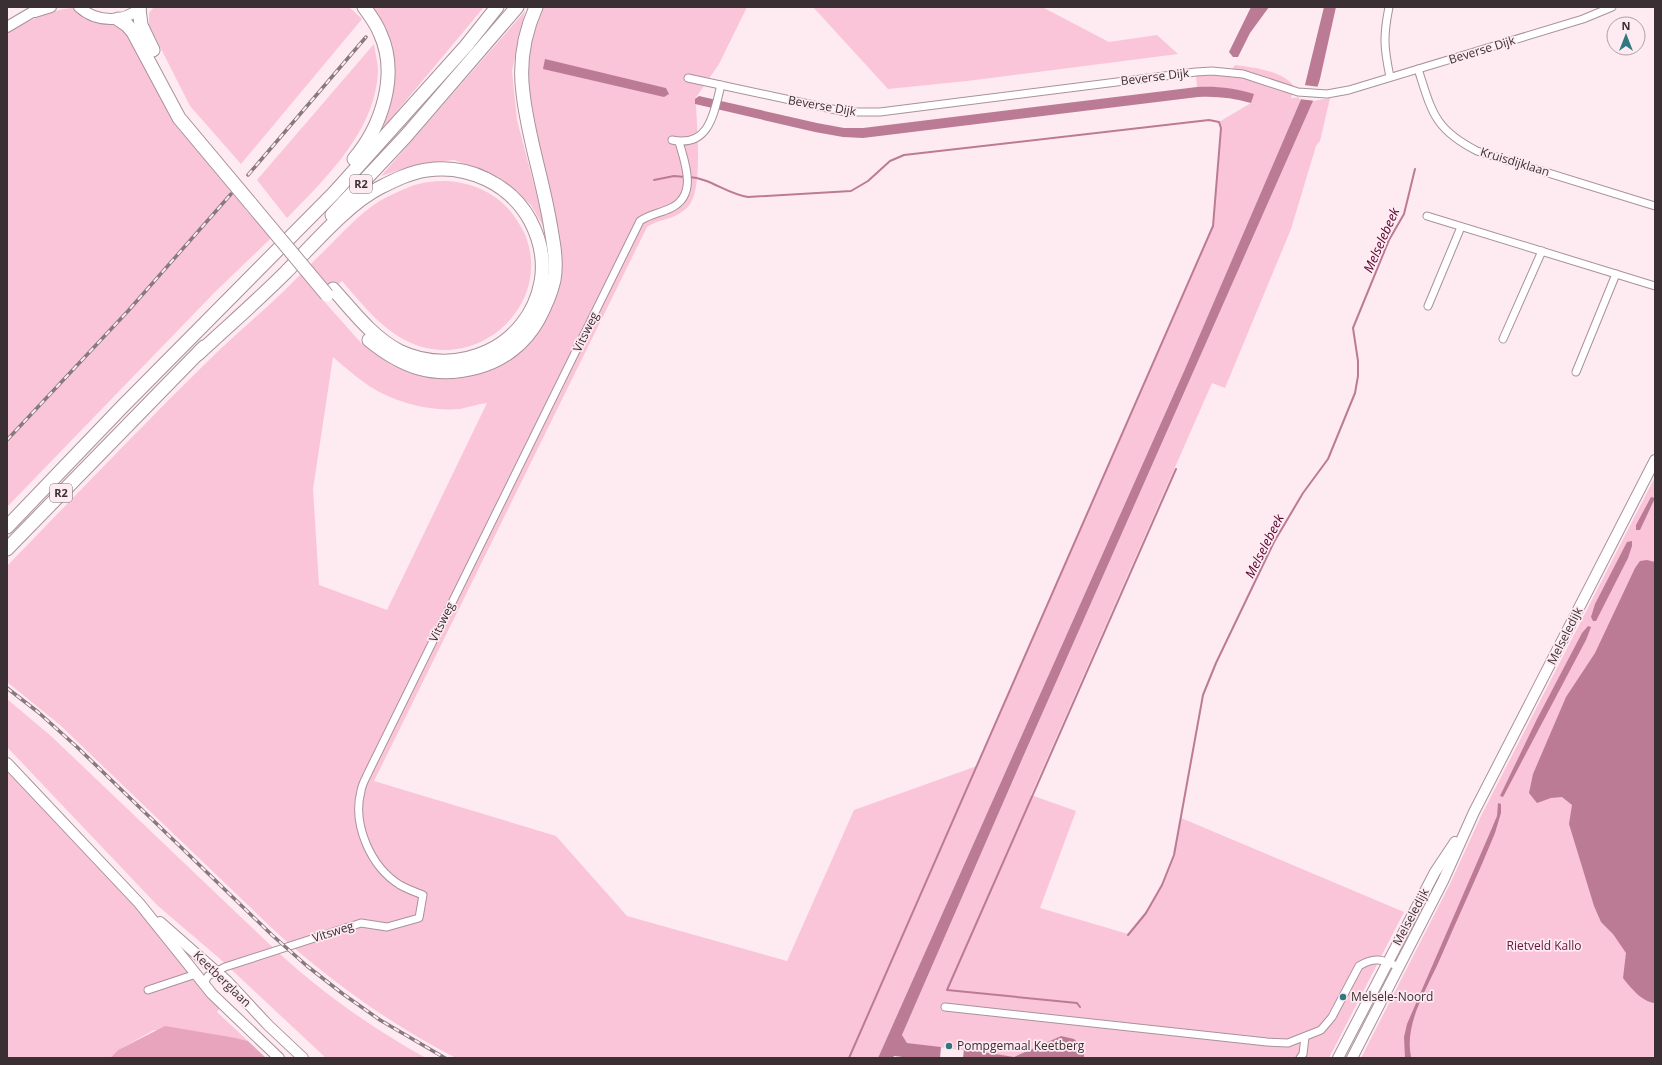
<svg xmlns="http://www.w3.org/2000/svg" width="1662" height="1065" viewBox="0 0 1662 1065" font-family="'Open Sans',sans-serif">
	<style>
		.green { fill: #fac5d8; fill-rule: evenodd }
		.forest { fill: #e8a4bd }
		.water { fill: #bc7b94 }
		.pier { fill: #feeaf1 }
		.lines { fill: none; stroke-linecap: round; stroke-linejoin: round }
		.stream { stroke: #bc7b94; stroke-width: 2 }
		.minor-casing { stroke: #a89299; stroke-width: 9 }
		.secondary-casing { stroke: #a89299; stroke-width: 12 }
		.motorway-casing { stroke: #a89299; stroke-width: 15 }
		.minor { stroke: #fff; stroke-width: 7 }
		.secondary { stroke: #fff; stroke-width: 10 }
		.motorway { stroke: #fff; stroke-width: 13 }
		.rail-casing { stroke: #87797e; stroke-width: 3.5 }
		.rail { stroke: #feeaf1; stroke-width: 2; stroke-dasharray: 6; stroke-linecap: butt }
		.motorway-bridge-casing { stroke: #a89299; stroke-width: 15; stroke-linecap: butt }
		.motorway-bridge { stroke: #fff; stroke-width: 13 }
		.poi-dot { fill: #307880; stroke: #feeaf1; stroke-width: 1.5 }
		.labels { text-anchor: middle; stroke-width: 3.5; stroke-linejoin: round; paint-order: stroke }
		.shield { fill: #feeaf1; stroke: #75686d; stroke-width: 1 }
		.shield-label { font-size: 11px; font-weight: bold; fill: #3a3034 }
		.street-label { font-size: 12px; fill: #3a3034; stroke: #feeaf1 }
		.park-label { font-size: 12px; fill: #64163c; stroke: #feeaf1 }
		.poi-label { font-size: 12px; fill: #3a3034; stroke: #feeaf1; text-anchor: start }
		.water-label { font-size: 13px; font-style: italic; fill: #55032f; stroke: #feeaf1 }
	</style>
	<rect width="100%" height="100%" fill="#feeaf1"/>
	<g class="green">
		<polygon points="154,7 349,7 362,19 241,164 190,106 149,25 149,13"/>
		<polygon points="370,7 484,7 383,128 395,79 391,43 374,11"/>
		<path d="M 541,7 L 747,7 L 719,64 L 695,99 L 695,104 L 696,105 C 697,127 702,185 691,202 C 690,205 686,209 683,211 C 672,220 658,219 647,227 L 374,781 L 556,836 L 627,916 L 787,961 L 854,810 L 977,766 L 1213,226 L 1221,128 L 1219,122 L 1251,103 L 1252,99 L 1239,90 L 1212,87 L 1197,87 L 1196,74 L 1229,75 L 1235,65 C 1251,67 1285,71 1294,87 L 1291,98 L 1302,97 L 1185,369 L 878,1058 L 456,1058 C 390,1024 330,981 275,931 L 60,725 L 7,682 L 7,566 C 73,498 138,430 205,364 C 231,338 259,315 285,290 C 301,274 318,257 334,241 C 350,225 367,207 387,197 C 400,191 415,183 429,182 C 461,177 498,190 516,219 C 520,225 525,233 527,240 C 549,307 480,368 416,345 C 384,333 364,306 342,281 L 319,301 L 322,299 L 362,344 L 391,365 L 410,373 L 435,378 L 456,379 L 496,368 L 520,351 L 559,281 L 527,90 L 529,45 ZM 545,60 L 666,88 L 668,93 ZM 333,357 C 364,384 381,398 423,407 C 435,409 448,410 460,409 C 469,407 478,404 487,403 L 387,610 L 319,585 L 313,489 Z"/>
		<polygon points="813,7 1042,7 1109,42 1157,35 1178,54 967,81 888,89"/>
		<path d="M 71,8 L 74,8 C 81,15 89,21 99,23 C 110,26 115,22 124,29 L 247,207 L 245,209 L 271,238 L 214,293 L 7,507 L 7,33 C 27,22 48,10 71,8 Z"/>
		<polygon points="525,11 512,71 517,120 546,231 531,205 499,177 454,160 418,164 381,176"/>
		<path d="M 374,44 C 375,53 378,62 378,71 C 376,130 326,178 287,218 L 257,180 Z"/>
		<path d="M 1330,98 L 1320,141 L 1316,146 L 1291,229 L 1225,388 L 1212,383 L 1031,795 L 1076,811 L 1040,908 L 1128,934 C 1148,911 1165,885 1174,855 C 1177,843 1178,830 1181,818 L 1404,912 L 1329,1058 L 1084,1058 L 1084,1048 L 1061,1036 L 1014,1057 L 907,1043 L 902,1035 L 1023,757 L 1313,101 Z"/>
		<polygon points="1655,477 1655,1058 1361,1058 1450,884 1481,816"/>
		<path d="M 7,699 L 51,736 L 266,941 C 314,987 368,1026 426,1058 L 326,1058 L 219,958 L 158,906 L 7,747 Z"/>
		<polygon points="7,769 139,910 221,1007 217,1012 248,1041 236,1038 154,1030 118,1050 110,1058 7,1058"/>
	</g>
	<polygon class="forest" points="165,1026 236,1038 248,1041 266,1058 110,1058 118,1050"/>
	<g class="water">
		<polygon points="1251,7 1269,7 1250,33 1238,57 1233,57 1229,52"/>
		<polygon points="1324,7 1336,7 1320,79 1313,101 1023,757 902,1035 907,1043 941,1047 940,1058 911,1058 894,1056 893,1058 878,1058 1185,369 1302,97"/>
		<polygon points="545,59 666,88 669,94 664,97 543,69"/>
		<path d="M 1197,87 C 1217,86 1235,88 1254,94 L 1251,103 C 1233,98 1217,96 1198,97 L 863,138 L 843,137 L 815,132 L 695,104 L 695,99 L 699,96 L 817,123 L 844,128 L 863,128 Z"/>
		<polygon points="1651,497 1655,498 1640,530 1636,530 1636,525"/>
		<polygon points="1632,541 1632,546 1628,558 1596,621 1593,621 1591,617 1595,604 1627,542"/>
		<path d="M 1647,560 L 1655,562 L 1655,1003 C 1642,1002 1631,988 1623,978 L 1626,953 L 1613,934 L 1601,922 L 1594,906 L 1569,824 L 1572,805 L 1562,797 L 1551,798 L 1537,803 L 1529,793 L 1533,774 L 1566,697 L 1595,653 L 1635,568 L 1640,561 Z"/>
		<polygon points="1588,626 1591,627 1586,640 1503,797 1500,796 1537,719 1582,633"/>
		<path d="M 1498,803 L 1501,804 L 1501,813 L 1495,833 C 1478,875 1458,917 1440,959 C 1427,989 1404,1023 1411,1057 L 1405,1058 L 1404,1037 L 1407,1024 L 1492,828 L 1497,816 Z"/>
		<polygon points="1061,1036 1074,1039 1084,1048 1084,1058 963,1058 964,1049 1014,1057"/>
	</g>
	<polygon class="pier" points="1304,85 1320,87 1316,101 1299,99"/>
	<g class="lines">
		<g class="stream">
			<path d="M 689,177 C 710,178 727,194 748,197 L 851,191 L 868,181 L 890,161 L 904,155 L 1209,120 L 1219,122 L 1221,128 L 1213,226 L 849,1058"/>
			<polyline points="654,180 674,176 685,177"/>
			<polyline points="1128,935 1146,913 1162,885 1174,855 1203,695 1216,663 1274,542 1303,493 1328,459 1355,393 1358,376 1358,361 1353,328 1389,240 1404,214 1415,169"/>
			<polyline points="1080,1007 1077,1003 947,990 1176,469"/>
		</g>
		<g class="minor-casing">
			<g id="minor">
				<path d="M 1389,7 C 1383,37 1384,48 1390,77"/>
				<path d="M 1418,69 C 1432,112 1434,129 1477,151 L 1655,206"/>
				<polyline points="688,78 846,112 880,112 1196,72 1212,71 1243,74 1298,92 1327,94 1349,90 1583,19 1612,7"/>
				<path d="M 672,140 C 710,148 714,112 721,85"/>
				<polyline points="1427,216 1655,286"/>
				<polyline points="1428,306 1461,227"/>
				<polyline points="1503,339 1542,251"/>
				<polyline points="1576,372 1616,274"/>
				<path d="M 204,983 L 208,976 L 225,967 L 361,923 L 387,927 L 419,918 L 423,895 C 415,892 407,889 400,885 C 371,867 352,825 361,791 C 362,784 366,778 369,771 L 640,221 C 650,214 661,213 671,208 C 698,195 685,163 679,142"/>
				<polyline points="148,990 196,974"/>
				<path d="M 945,1007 L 1267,1042 L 1288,1043 L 1321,1030 L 1332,1017 L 1359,966 C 1375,956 1383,960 1399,967"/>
				<polyline points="1300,1058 1303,1054 1305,1037"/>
			</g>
		</g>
		<g class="secondary-casing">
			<g id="secondary">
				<path d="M 79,7 C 97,23 124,23 141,7"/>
				<polyline points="35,12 51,7"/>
				<polyline points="7,27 41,7"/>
				<polyline points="7,763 139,903 212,994 279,1058"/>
				<polyline points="160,922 227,981 268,1025 303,1058"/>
				<polyline points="1338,1058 1435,872 1455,842"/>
				<polyline points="1352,1058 1443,881 1474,812 1655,460"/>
			</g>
		</g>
		<g class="motorway-casing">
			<g id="motorway">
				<polyline points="139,9 141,25 153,50"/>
				<polyline points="118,19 127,25 133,32 179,118 251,204"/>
				<path d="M 354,159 C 382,126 399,74 380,33 C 376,23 370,15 364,7"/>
				<polyline points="332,215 406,136 517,7"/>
				<path d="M 369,340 C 403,368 435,379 478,367 C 504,360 525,343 538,320 C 545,307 551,294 554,280 C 557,263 554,246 551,229 C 544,183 528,139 523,93 C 519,63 524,34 536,7"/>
				<path d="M 198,354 C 227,327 257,301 285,273 C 311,247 348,203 381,187 C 395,180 411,172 427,170 C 468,164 510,184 530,220 C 540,239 545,260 541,282 C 529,347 458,379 399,351 C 372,337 353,311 333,289"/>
				<polyline points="7,527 122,407 334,193 466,46 497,7"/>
				<polyline points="7,549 204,347"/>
			</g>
		</g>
		<use href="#minor" class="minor"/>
		<use href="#secondary" class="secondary"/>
		<use href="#motorway" class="motorway"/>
		<g class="rail-casing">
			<g id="rail">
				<polyline points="248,175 366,37"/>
				<polyline points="7,440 128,311 231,194"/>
				<polyline points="7,688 38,712 77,747 272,935 307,966 343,994 380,1020 445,1058"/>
			</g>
		</g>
		<use href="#rail" class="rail"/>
		<g class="motorway-bridge-casing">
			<polyline id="motorway-bridge" points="251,204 327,295"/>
		</g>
		<use href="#motorway-bridge" class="motorway-bridge"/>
	</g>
	<g class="poi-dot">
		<circle cx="1343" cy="997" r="4"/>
		<circle cx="949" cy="1046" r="4"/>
	</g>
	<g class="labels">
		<g class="shield">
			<rect x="350" y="175" width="22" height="18" rx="3"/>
			<rect x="50" y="484" width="22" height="18" rx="3"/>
		</g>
		<g class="shield-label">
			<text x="361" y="188">R2</text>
			<text x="61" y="497">R2</text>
		</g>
		<g class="street-label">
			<text transform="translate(1482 50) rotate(-17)" y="4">Beverse Dijk</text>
			<text transform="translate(1155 77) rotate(-7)" y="4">Beverse Dijk</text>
			<text transform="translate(822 106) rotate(10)" y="4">Beverse Dijk</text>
			<text transform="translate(1515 162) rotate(17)" y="4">Kruisdijklaan</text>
			<text transform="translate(586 332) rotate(-64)" y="4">Vitsweg</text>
			<text transform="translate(442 622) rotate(-64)" y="4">Vitsweg</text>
			<text transform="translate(1565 636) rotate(-63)" y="4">Melseledijk</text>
			<text transform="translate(1411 917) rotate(-62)" y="4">Melseledijk</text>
			<text transform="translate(333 932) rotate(-18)" y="4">Vitsweg</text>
			<text transform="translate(222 979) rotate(44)" y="4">Keetberglaan</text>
		</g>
		<g class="park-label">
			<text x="1544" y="950">Rietveld Kallo</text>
		</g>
		<g class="poi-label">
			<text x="1351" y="1001">Melsele-Noord</text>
			<text x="957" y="1050">Pompgemaal Keetberg</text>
		</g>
		<g class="water-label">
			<text transform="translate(1381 240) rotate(-66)" y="5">Melselebeek</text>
			<text transform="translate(1264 546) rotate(-63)" y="5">Melselebeek</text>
		</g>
	</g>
	<rect width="1662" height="1065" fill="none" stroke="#3a3034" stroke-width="16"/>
	<g transform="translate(1626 36)"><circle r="19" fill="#feeaf1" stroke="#b0a0a5"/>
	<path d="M0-3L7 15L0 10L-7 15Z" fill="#307880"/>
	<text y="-6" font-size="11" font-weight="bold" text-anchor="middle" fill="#3a3034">N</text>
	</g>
</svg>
